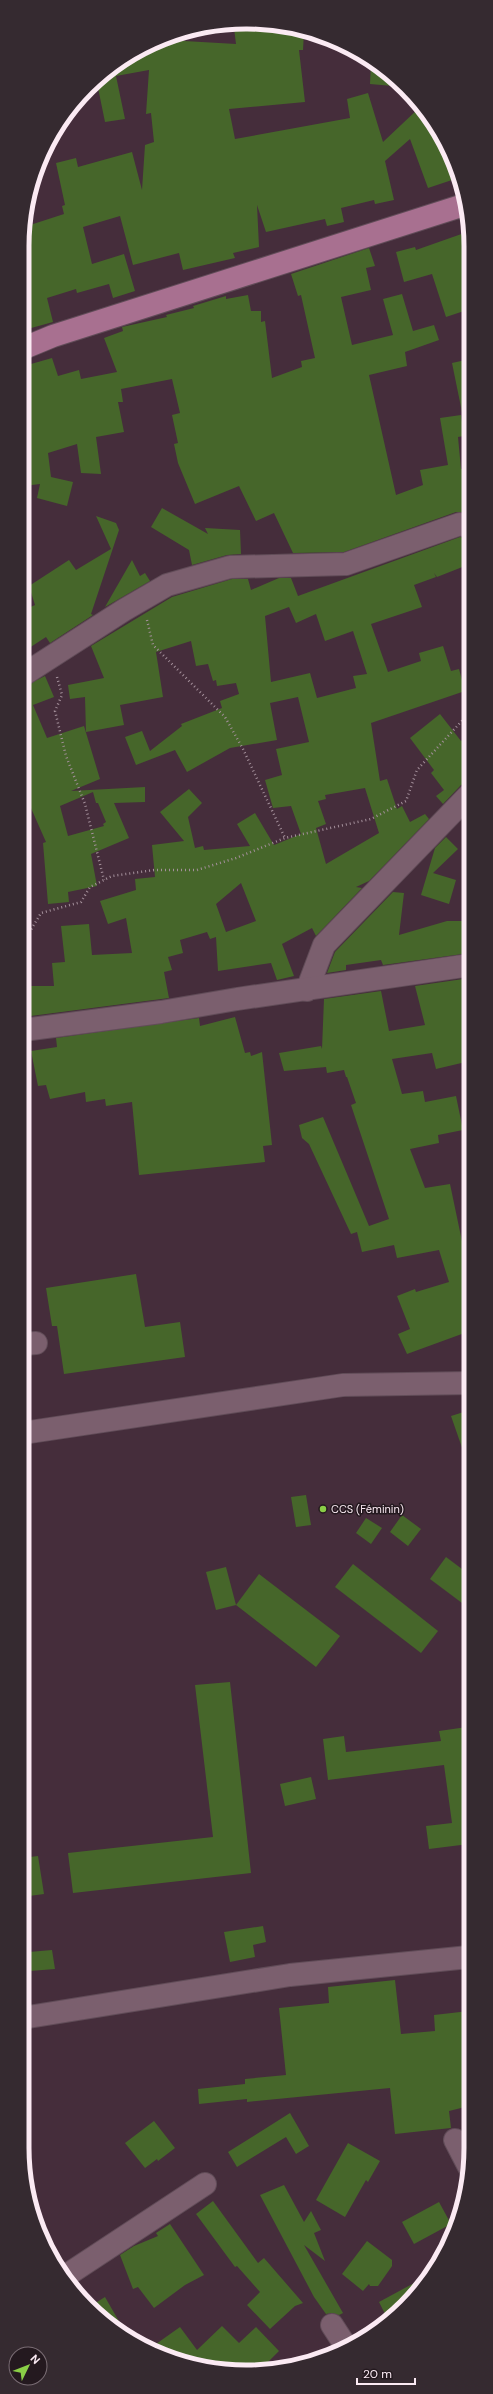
<svg xmlns="http://www.w3.org/2000/svg" width="493" height="2394" viewBox="0 0 493 2394" font-family="'DM Sans',sans-serif">
	<style>
		.building { fill: #46662a; fill-rule: evenodd }
		.lines { fill: none; stroke-linecap: round; stroke-linejoin: round }
		.minor-casing { stroke: #614c58; stroke-width: 24 }
		.major-casing { stroke: #614c58; stroke-width: 24 }
		.path { stroke: #a4909b; stroke-width: 2.5; stroke-dasharray: 1 3; stroke-linecap: butt }
		.minor { stroke: #7b5f6e; stroke-width: 22 }
		.major { stroke: #a87090; stroke-width: 22 }
		.poi-dot { fill: #8ace47; stroke: #24191f; stroke-width: 1.5 }
		.labels { text-anchor: middle; stroke-width: 3; stroke-linejoin: round; paint-order: stroke }
		.poi-label { font-size: 11px; fill: #fbeaf3; stroke: #24191f; text-anchor: start }
		.rim { fill: none; stroke: #fbeaf3; stroke-width: 5 }
	</style>
	<rect width="100%" height="100%" fill="#452d3b"/>
	<g class="building">
		<polygon points="275,24 304,32 303,50 299,50 305,102 229,109 235,139 350,118 347,99 368,93 383,142 419,108 454,160 458,178 428,188 410,139 385,161 394,200 375,204 374,200 341,208 344,222 327,226 325,219 266,232 257,205 259,247 233,253 235,258 183,270 179,253 133,265 120,216 83,227 92,264 124,254 135,291 113,298 109,284 77,293 76,289 47,298 53,322 24,330 24,227 64,214 62,206 65,205 56,163 76,158 78,167 132,152 142,190 145,145 154,142 151,113 146,114 149,70 116,76 125,119 105,122 97,83 110,69 167,40 236,44 234,28"/>
		<polygon points="371,63 381,71 404,87 370,84"/>
		<polygon points="470,231 470,294 462,295 467,310 446,317 432,274 404,282 396,252 415,247 416,250"/>
		<polygon points="369,248 375,266 366,268 371,290 341,297 352,345 393,335 383,299 402,294 413,331 434,325 439,340 405,352 407,366 369,375 396,495 423,485 420,470 448,465 440,418 461,415 464,436 458,437 461,469 470,467 470,514 456,512 344,552 293,553 274,513 256,521 239,486 195,504 178,463 174,444 178,443 172,415 180,413 172,379 121,389 123,402 118,402 124,432 96,437 101,474 81,473 77,444 48,453 51,477 73,482 67,506 37,498 40,484 24,486 24,366 52,358 58,376 79,370 81,379 117,372 104,338 123,331 122,327 167,317 166,315 194,308 193,306 226,296 226,299 248,295 251,311 261,311 261,322 265,321 272,378 302,367 301,361 315,358 301,295 298,296 291,274"/>
		<polygon points="470,359 470,416 463,417 452,363"/>
		<polygon points="162,508 208,534 205,528 240,530 241,554 227,555 192,565 189,550 151,527"/>
		<polygon points="96,516 116,523 119,530 91,614 93,615 50,643 46,637 23,652 24,610 35,605 29,586 69,560 76,570 111,549"/>
		<path d="M 460,537 L 470,539 L 470,564 L 437,577 L 434,573 L 436,577 L 414,585 L 422,607 L 371,624 L 388,672 L 421,661 L 419,653 L 443,646 L 451,671 L 459,669 L 465,691 L 371,723 L 380,781 L 387,779 L 397,809 L 402,806 L 410,822 L 425,814 L 429,819 L 369,881 L 356,887 L 362,888 L 316,936 L 312,928 L 282,944 L 294,976 L 277,980 L 271,963 L 218,971 L 216,937 L 210,939 L 207,932 L 180,940 L 183,953 L 168,957 L 172,970 L 164,972 L 169,998 L 23,1017 L 23,986 L 54,986 L 52,963 L 65,962 L 61,926 L 89,924 L 92,955 L 132,953 L 126,918 L 108,924 L 100,901 L 136,890 L 135,879 L 155,877 L 152,845 L 184,841 L 160,812 L 189,789 L 202,803 L 188,817 L 195,848 L 203,846 L 204,850 L 250,846 L 237,824 L 255,813 L 274,845 L 301,834 L 291,806 L 273,808 L 265,780 L 282,775 L 276,749 L 309,742 L 298,697 L 270,703 L 277,740 L 230,748 L 187,772 L 175,750 L 136,765 L 125,737 L 142,731 L 150,751 L 182,726 L 181,724 L 222,708 L 220,701 L 239,694 L 236,683 L 217,686 L 216,680 L 213,681 L 208,664 L 196,666 L 191,641 L 156,652 L 163,697 L 120,705 L 124,725 L 86,732 L 85,697 L 70,699 L 68,685 L 104,678 L 91,646 L 172,597 L 232,579 L 248,579 L 251,590 L 279,578 L 291,578 L 298,596 ZM 289,607 L 296,623 L 316,614 L 325,641 L 353,631 L 367,674 L 353,676 L 356,688 L 317,698 L 310,673 L 271,682 L 265,616 ZM 365,788 L 379,833 L 326,864 L 316,828 L 326,824 L 318,801 L 326,799 L 325,795 ZM 241,883 L 256,921 L 226,932 L 216,904 Z"/>
		<polygon points="132,560 140,576 145,573 150,581 105,607"/>
		<path d="M 45,676 L 54,697 L 33,705 L 47,738 L 84,726 L 100,779 L 71,791 L 145,787 L 145,802 L 114,803 L 129,838 L 91,854 L 97,886 L 68,892 L 69,902 L 48,904 L 43,843 L 46,842 L 23,790 L 23,742 L 30,740 L 23,725 L 23,687 ZM 93,792 L 96,803 L 98,803 L 106,822 L 103,824 L 104,826 L 68,836 L 60,806 Z"/>
		<polygon points="440,714 461,741 470,732 470,782 461,785 443,804 436,796 444,790 431,773 434,770 410,738"/>
		<polygon points="446,837 458,849 433,873 456,880 449,904 421,895 435,848"/>
		<polygon points="393,892 404,893 399,935 447,921 470,921 470,953 383,965 381,960 346,965 346,970 327,973 335,952"/>
		<polygon points="470,978 470,1009 466,1010 470,1027 470,1061 436,1069 432,1053 392,1059 402,1094 423,1091 425,1102 456,1096 463,1130 438,1135 439,1143 410,1149 425,1188 450,1184 463,1246 470,1244 470,1331 407,1354 398,1334 410,1329 397,1296 415,1289 416,1292 449,1282 439,1250 397,1258 394,1245 362,1252 357,1232 351,1234 309,1144 302,1138 299,1125 323,1117 369,1226 389,1219 351,1105 356,1103 347,1077 346,1077 344,1070 327,1073 326,1067 284,1071 279,1053 321,1046 322,1049 324,999 381,991 389,1031 425,1025 415,986"/>
		<polygon points="235,1017 245,1053 250,1052 251,1056 262,1052 272,1145 263,1146 265,1162 139,1175 132,1102 106,1106 105,1099 86,1102 85,1092 50,1099 46,1085 38,1086 31,1051 57,1047 56,1038 199,1018 200,1026"/>
		<polygon points="136,1274 145,1327 180,1322 185,1357 64,1374 57,1326 52,1326 46,1288"/>
		<polygon points="470,1410 470,1462 467,1462 451,1416"/>
		<polygon points="306,1495 311,1525 296,1527 291,1497"/>
		<polygon points="402,1515 421,1529 408,1546 390,1532"/>
		<polygon points="366,1518 382,1528 371,1544 356,1533"/>
		<polygon points="446,1557 470,1575 470,1609 430,1579"/>
		<polygon points="353,1564 438,1631 421,1653 335,1587"/>
		<polygon points="226,1567 236,1605 216,1610 206,1572"/>
		<polygon points="259,1574 340,1636 316,1667 236,1605"/>
		<polygon points="230,1682 251,1873 73,1893 68,1853 213,1837 195,1685"/>
		<polygon points="467,1727 469,1748 469,1844 429,1849 426,1826 452,1823 444,1765 328,1780 323,1739 344,1736 346,1752 441,1741 439,1731"/>
		<polygon points="311,1777 316,1799 285,1806 280,1784"/>
		<polygon points="38,1856 44,1894 22,1897 22,1858"/>
		<polygon points="263,1926 266,1942 253,1945 255,1957 230,1962 224,1932"/>
		<polygon points="52,1950 55,1969 30,1971 29,1952"/>
		<polygon points="395,1980 401,2034 435,2031 434,2015 469,2011 469,2106 449,2111 451,2128 395,2134 390,2088 247,2102 247,2099 199,2104 198,2089 245,2084 245,2079 286,2075 279,2008 329,2003 328,1987"/>
		<polygon points="290,2113 309,2146 296,2154 286,2137 237,2167 228,2152"/>
		<polygon points="154,2121 175,2148 158,2161 157,2159 145,2168 125,2143"/>
		<polygon points="348,2143 380,2161 368,2182 366,2180 345,2217 316,2200"/>
		<polygon points="284,2185 304,2222 311,2211 321,2230 314,2233 325,2261 304,2245 343,2313 339,2315 332,2313 326,2314 314,2297 260,2195"/>
		<polygon points="213,2201 258,2263 264,2258 303,2303 295,2306 270,2329 247,2305 260,2292 237,2266 235,2267 196,2214"/>
		<polygon points="439,2202 451,2224 414,2244 402,2222"/>
		<polygon points="170,2224 204,2275 185,2285 154,2308 138,2287 133,2289 120,2255 134,2246 158,2236 156,2233"/>
		<polygon points="367,2241 392,2260 392,2266 378,2286 370,2286 369,2284 363,2291 342,2274"/>
		<polygon points="427,2276 394,2316 388,2320 379,2302"/>
		<polygon points="105,2297 124,2330 89,2307"/>
		<polygon points="222,2326 239,2343 256,2327 279,2351 262,2368 232,2372 160,2355 156,2344 180,2327 197,2350"/>
	</g>
	<g class="lines">
		<g class="minor-casing">
			<g id="minor">
				<polyline points="23,675 124,610 167,585 230,567 346,564 460,524 470,527"/>
				<polyline points="307,990 324,945 470,794"/>
				<polyline points="23,1030 161,1012 237,999 470,965"/>
				<polyline points="23,1344 36,1343"/>
				<polyline points="23,1433 343,1385 470,1383"/>
				<polyline points="22,2018 290,1975 469,1957"/>
				<polyline points="455,2140 469,2167"/>
				<polyline points="67,2275 205,2184"/>
				<polyline points="332,2325 345,2345"/>
			</g>
		</g>
		<g class="major-casing">
			<polyline id="major" points="24,348 53,336 464,205"/>
		</g>
		<g class="path">
			<polyline points="147,620 153,645 225,717 243,749 285,838"/>
			<polyline points="57,677 62,695 55,711 66,756 85,804 104,880"/>
			<polyline points="23,943 41,913 81,902 90,887 112,876 154,870 197,870 236,858 285,838 371,819 406,801 417,770 470,712"/>
		</g>
		<use href="#minor" class="minor"/>
		<use href="#major" class="major"/>
	</g>
	<circle class="poi-dot" cx="323" cy="1509" r="4"/>
	<g class="labels">
		<g class="poi-label">
			<text x="331" y="1513">CCS (Féminin)</text>
		</g>
	</g>
	<path d="M0 0H493V2394H0ZM246 29H247A217 217 0 0 1 464 246V2148A217 217 0 0 1 247 2365H246A217 217 0 0 1 29 2148V246A217 217 0 0 1 246 29Z" fill="#352a30" fill-rule="evenodd"/>
	<path class="rim" d="M246 29H247A217 217 0 0 1 464 246V2148A217 217 0 0 1 247 2365H246A217 217 0 0 1 29 2148V246A217 217 0 0 1 246 29Z"/>
	<g transform="translate(28 2366) rotate(47)"><circle r="19" fill="#24191f" stroke="#7a6d74"/>
	<path d="M0-3L7 15L0 10L-7 15Z" fill="#8ace47"/>
	<text y="-6" font-size="11" font-weight="bold" text-anchor="middle" fill="#fbeaf3">N</text>
	</g>
	<path d="M357 2378v6h58v-6" fill="none" stroke="#fbeaf3" stroke-width="2"/>
	<text x="363" y="2378" font-size="12" fill="#fbeaf3" stroke="#24191f" stroke-width="3" paint-order="stroke">20 m</text>
</svg>
